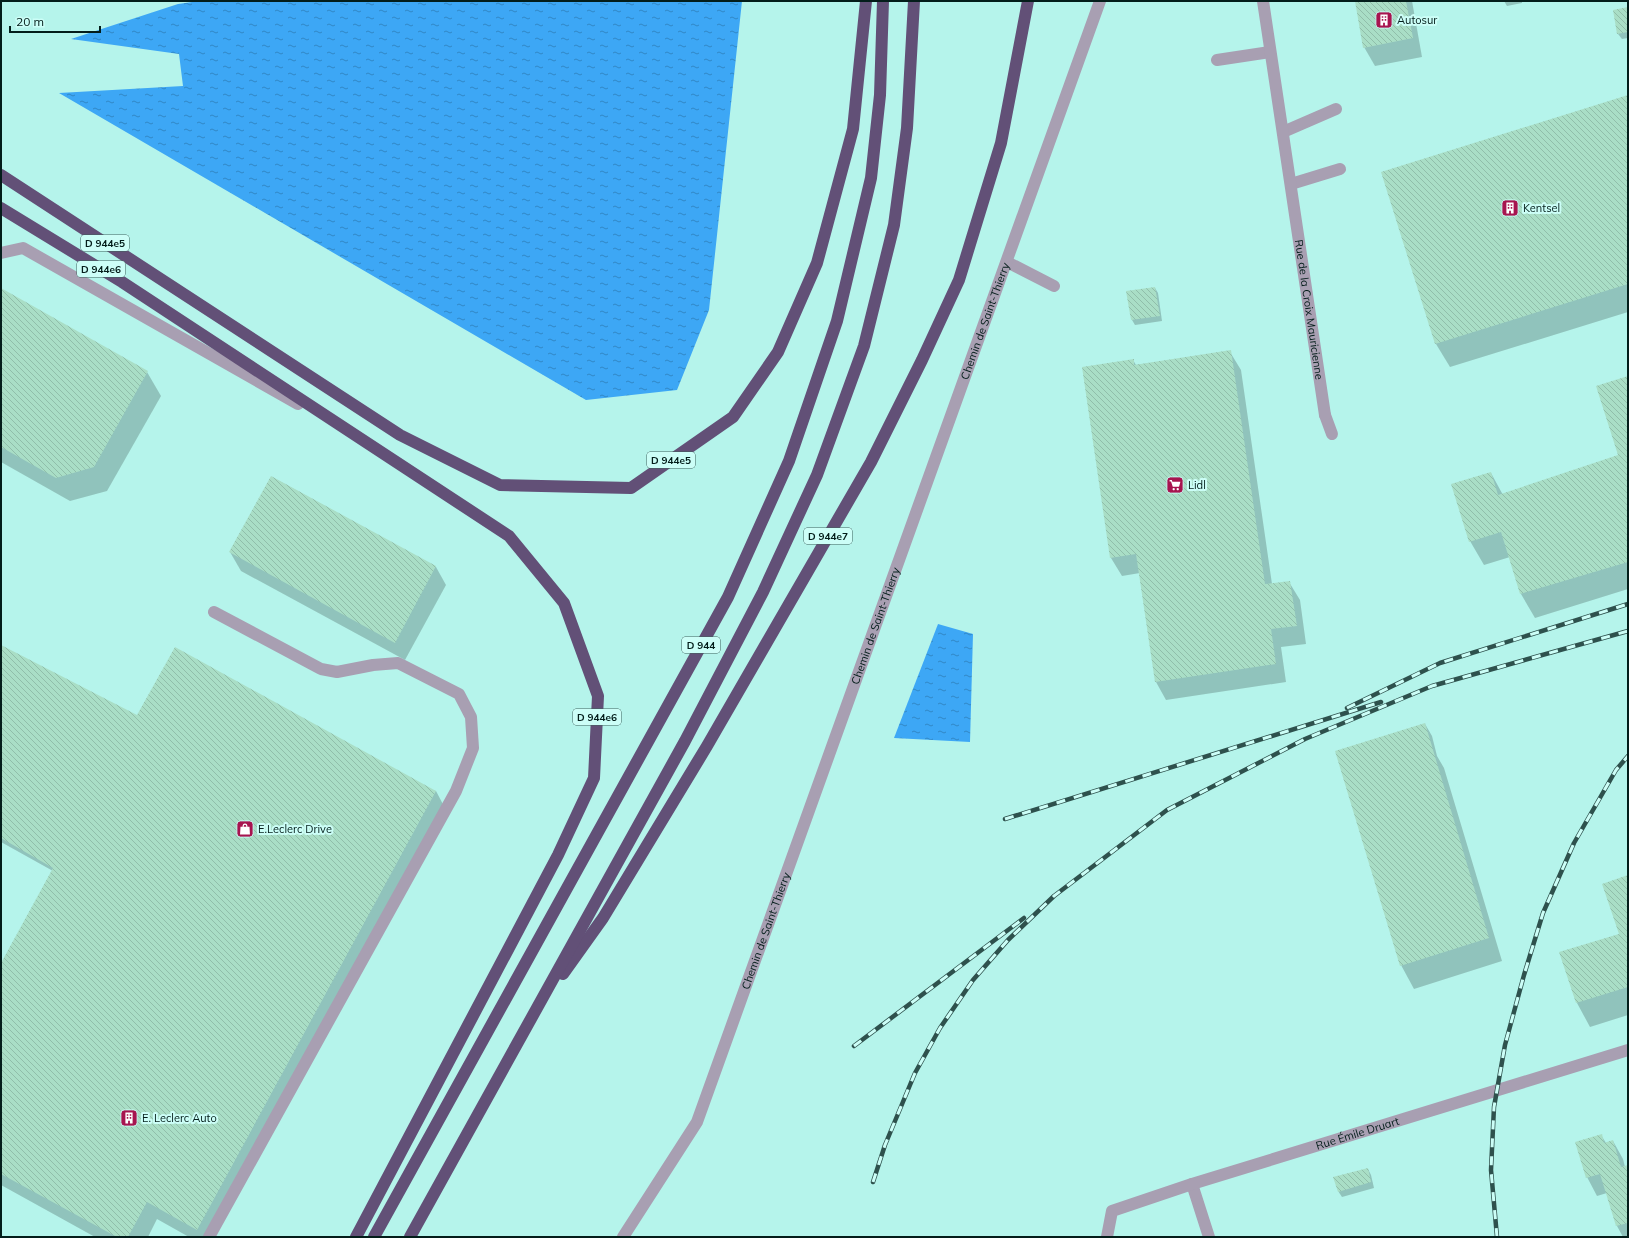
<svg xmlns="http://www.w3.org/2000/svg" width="1629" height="1238" viewBox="0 0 1629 1238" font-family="Mulish,sans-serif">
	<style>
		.water { fill: url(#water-ripples) }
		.shadow { fill: #0003 }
		.building { fill: url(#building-back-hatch) }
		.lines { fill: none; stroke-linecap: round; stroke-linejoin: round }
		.lane { stroke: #a89fb2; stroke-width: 12 }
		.street { stroke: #a89fb2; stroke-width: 12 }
		.highway { stroke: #625077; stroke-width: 12 }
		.rail-casing { stroke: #2e514d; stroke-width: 4.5 }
		.rail { stroke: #ccfef7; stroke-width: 3; stroke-dasharray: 9; stroke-linecap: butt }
		.labels { text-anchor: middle; stroke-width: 4; stroke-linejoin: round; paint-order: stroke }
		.shield { fill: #ccfef7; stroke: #3f605c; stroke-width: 1 }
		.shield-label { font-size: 10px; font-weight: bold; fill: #031d1a }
		.poi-label { font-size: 11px; fill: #031d1a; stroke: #ccfef7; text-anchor: start }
		.street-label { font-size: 11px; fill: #031d1a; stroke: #ccfef7 }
	</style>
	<defs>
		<pattern id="water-ripples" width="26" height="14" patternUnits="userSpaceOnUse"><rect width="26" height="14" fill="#3da7f5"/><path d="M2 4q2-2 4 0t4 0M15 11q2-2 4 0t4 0" fill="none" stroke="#3187c6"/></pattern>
		<pattern id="building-back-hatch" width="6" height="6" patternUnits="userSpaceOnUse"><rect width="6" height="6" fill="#a9dec6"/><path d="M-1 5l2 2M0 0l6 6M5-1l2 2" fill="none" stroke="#90beaa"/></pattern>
	</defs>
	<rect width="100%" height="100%" fill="#b5f4eb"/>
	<g class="water">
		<polygon points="199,1 742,1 709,310 677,390 586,400 59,93 183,86 179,54 71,39 178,4"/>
		<polygon points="938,624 973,634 970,742 894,738"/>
	</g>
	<g class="shadow">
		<polygon points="1356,1 1412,1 1422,57 1375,66 1364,47"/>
		<polygon points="1504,1 1522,1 1522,3 1507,6"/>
		<polygon points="1628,8 1628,38 1622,39 1618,34"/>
		<polygon points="1628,96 1628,312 1450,367 1436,344 1382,173"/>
		<polygon points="1155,288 1158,293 1162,321 1135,325 1132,320"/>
		<polygon points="1,289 147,372 161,396 107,491 70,501 1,462"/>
		<polygon points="1230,352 1241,370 1272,584 1289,582 1300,600 1306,644 1281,647 1286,682 1166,700 1156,682 1140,573 1122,576 1111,558 1133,360 1136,365"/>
		<polygon points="1628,377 1628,589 1535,618 1521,594 1510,557 1484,565 1470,541 1491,473 1503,495 1619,456"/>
		<polygon points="272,477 436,567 446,585 405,660 241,571 230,552"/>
		<polygon points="1,646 136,716 436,791 446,810 214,1237 189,1237 157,1219 148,1237 95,1237 1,1185 1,965 53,871 1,842"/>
		<polygon points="1425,724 1432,736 1437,756 1444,768 1502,961 1414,989 1401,965"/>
		<polygon points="1628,877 1628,1015 1590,1027 1577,1003 1561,953 1620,934"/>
		<polygon points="1601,1135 1606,1143 1613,1141 1623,1159 1625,1167 1628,1166 1628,1237 1623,1237 1617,1226 1607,1193 1597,1196 1587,1177"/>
		<polygon points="1368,1169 1371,1175 1374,1188 1342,1197 1338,1191"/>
	</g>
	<g class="building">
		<polygon points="1355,1 1406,1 1413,38 1363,48"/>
		<polygon points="1628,7 1628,32 1617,34 1613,10"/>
		<polygon points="1628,95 1628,284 1435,344 1381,172"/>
		<polygon points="1155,287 1160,316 1131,320 1126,291"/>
		<polygon points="1,288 148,371 94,467 56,478 1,447"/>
		<polygon points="1231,350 1265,584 1290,581 1297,626 1271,629 1276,664 1155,682 1136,554 1110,558 1082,367 1134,359 1134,365"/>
		<polygon points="1628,376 1628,562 1520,594 1501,532 1469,542 1451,484 1491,472 1498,495 1618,455 1596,386"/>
		<polygon points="271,476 436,566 395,643 229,552"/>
		<polygon points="1,645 137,715 175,647 436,791 197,1230 147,1202 128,1237 117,1237 1,1174 1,963 53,868 1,838"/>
		<polygon points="1425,723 1489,938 1400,966 1335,751"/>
		<polygon points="1628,875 1628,987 1576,1003 1559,952 1619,934 1602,884"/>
		<polygon points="1602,1134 1604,1143 1613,1140 1621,1167 1628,1165 1628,1223 1616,1226 1600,1174 1586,1178 1575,1142"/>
		<polygon points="1368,1168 1371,1182 1338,1192 1333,1177"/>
	</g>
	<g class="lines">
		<g class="lane">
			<polyline points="1217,60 1270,52"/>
			<polyline points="1283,132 1336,109"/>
			<polyline points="1291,184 1340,169"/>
			<polyline points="1007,262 1054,286"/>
			<polyline points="1325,415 1332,434"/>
			<polyline points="1192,1184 1209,1237"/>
			<polyline points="209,1237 456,791 473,748 471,717 459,694 398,663 373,665 337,672 321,669 214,612"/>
		</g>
		<g class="street">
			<path id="s1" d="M 1263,1 L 1325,415"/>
			<polyline points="1,253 23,248 298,404"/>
			<path id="s2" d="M 623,1237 L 697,1122 L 1100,1"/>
			<path id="s3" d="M 1107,1237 L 1112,1211 L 1192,1184 L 1628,1050"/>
		</g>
		<g class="highway">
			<polyline points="1,175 400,435 500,485 631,488 733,417 778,352 817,263 853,129 866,1"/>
			<polyline points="1,208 122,282 509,536 564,603 598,696 594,778 558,855 356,1237"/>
			<polyline points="563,974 603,918 707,746 871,462 922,360 959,280 1001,143 1028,1"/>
			<polyline points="374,1237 728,597 789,461 837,321 871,178 880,95 883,1"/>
			<polyline points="410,1237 685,741 763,592 817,475 864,346 894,225 907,128 914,1"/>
		</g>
		<g class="rail-casing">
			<g id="rail">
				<polyline points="1347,708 1440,663 1628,604"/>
				<polyline points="1005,819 1381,702"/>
				<polyline points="854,1046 1024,918"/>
				<polyline points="873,1182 885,1145 915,1073 940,1028 973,980 1008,940 1054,896 1167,810 1305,739 1432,686 1628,631"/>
				<polyline points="1497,1237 1491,1170 1494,1107 1505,1045 1524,975 1543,913 1574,843 1616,770 1628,756"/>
			</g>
		</g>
		<use href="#rail" class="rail"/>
	</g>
	<defs>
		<g id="building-square" transform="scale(0.9)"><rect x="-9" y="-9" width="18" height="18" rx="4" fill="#a7144f" stroke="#ccfef7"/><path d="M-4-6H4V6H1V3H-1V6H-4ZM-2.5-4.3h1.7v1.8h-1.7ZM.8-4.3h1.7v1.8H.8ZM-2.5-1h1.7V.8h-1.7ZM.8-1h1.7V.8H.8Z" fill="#fff"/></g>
		<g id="supermarket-square" transform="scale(0.9)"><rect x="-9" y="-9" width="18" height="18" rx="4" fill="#a7144f" stroke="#ccfef7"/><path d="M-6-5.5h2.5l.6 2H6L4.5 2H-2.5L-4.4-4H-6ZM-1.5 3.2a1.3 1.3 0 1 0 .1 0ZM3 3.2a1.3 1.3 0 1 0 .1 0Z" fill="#fff"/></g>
		<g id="shop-square" transform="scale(0.9)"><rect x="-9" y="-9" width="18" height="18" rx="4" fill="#a7144f" stroke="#ccfef7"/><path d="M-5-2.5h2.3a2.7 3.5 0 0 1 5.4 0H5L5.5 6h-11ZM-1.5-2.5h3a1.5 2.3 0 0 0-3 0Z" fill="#fff"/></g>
	</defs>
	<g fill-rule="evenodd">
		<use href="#building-square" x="1384" y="20"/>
		<use href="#building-square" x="1510" y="208"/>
		<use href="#supermarket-square" x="1175" y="485"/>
		<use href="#shop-square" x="245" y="829"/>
		<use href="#building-square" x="129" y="1118"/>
	</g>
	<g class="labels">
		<g class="shield">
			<rect x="81" y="235" width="48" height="16" rx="3"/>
			<rect x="77" y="261" width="48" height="16" rx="3"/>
			<rect x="647" y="452" width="48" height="16" rx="3"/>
			<rect x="804" y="528" width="48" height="16" rx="3"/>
			<rect x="682" y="637" width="38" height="16" rx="3"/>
			<rect x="573" y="709" width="48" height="16" rx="3"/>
		</g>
		<g class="shield-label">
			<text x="105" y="247">D 944e5</text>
			<text x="101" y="273">D 944e6</text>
			<text x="671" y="464">D 944e5</text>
			<text x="828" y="540">D 944e7</text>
			<text x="701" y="649">D 944</text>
			<text x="597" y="721">D 944e6</text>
		</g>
		<g class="poi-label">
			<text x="1397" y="24">Autosur</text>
			<text x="1523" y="212">Kentsel</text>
			<text x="1188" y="489">Lidl</text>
			<text x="258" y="833">E.Leclerc Drive</text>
			<text x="142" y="1122">E. Leclerc Auto</text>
		</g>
		<g class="street-label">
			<text dy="4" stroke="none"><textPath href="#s1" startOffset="312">Rue de la Croix Mauricienne</textPath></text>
			<text dy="4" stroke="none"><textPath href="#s2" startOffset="988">Chemin de Saint-Thierry</textPath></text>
			<text dy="4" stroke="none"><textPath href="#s2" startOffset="664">Chemin de Saint-Thierry</textPath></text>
			<text dy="4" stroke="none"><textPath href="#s2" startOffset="340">Chemin de Saint-Thierry</textPath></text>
			<text dy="4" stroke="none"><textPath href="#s3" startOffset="284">Rue Émile Druart</textPath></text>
		</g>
	</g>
	<rect width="1629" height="1238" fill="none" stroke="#031d1a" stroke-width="4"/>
	<path d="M10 26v6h90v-6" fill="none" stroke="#031d1a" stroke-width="2"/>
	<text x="16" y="26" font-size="12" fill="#031d1a" stroke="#ccfef7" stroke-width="3" paint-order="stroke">20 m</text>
</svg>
